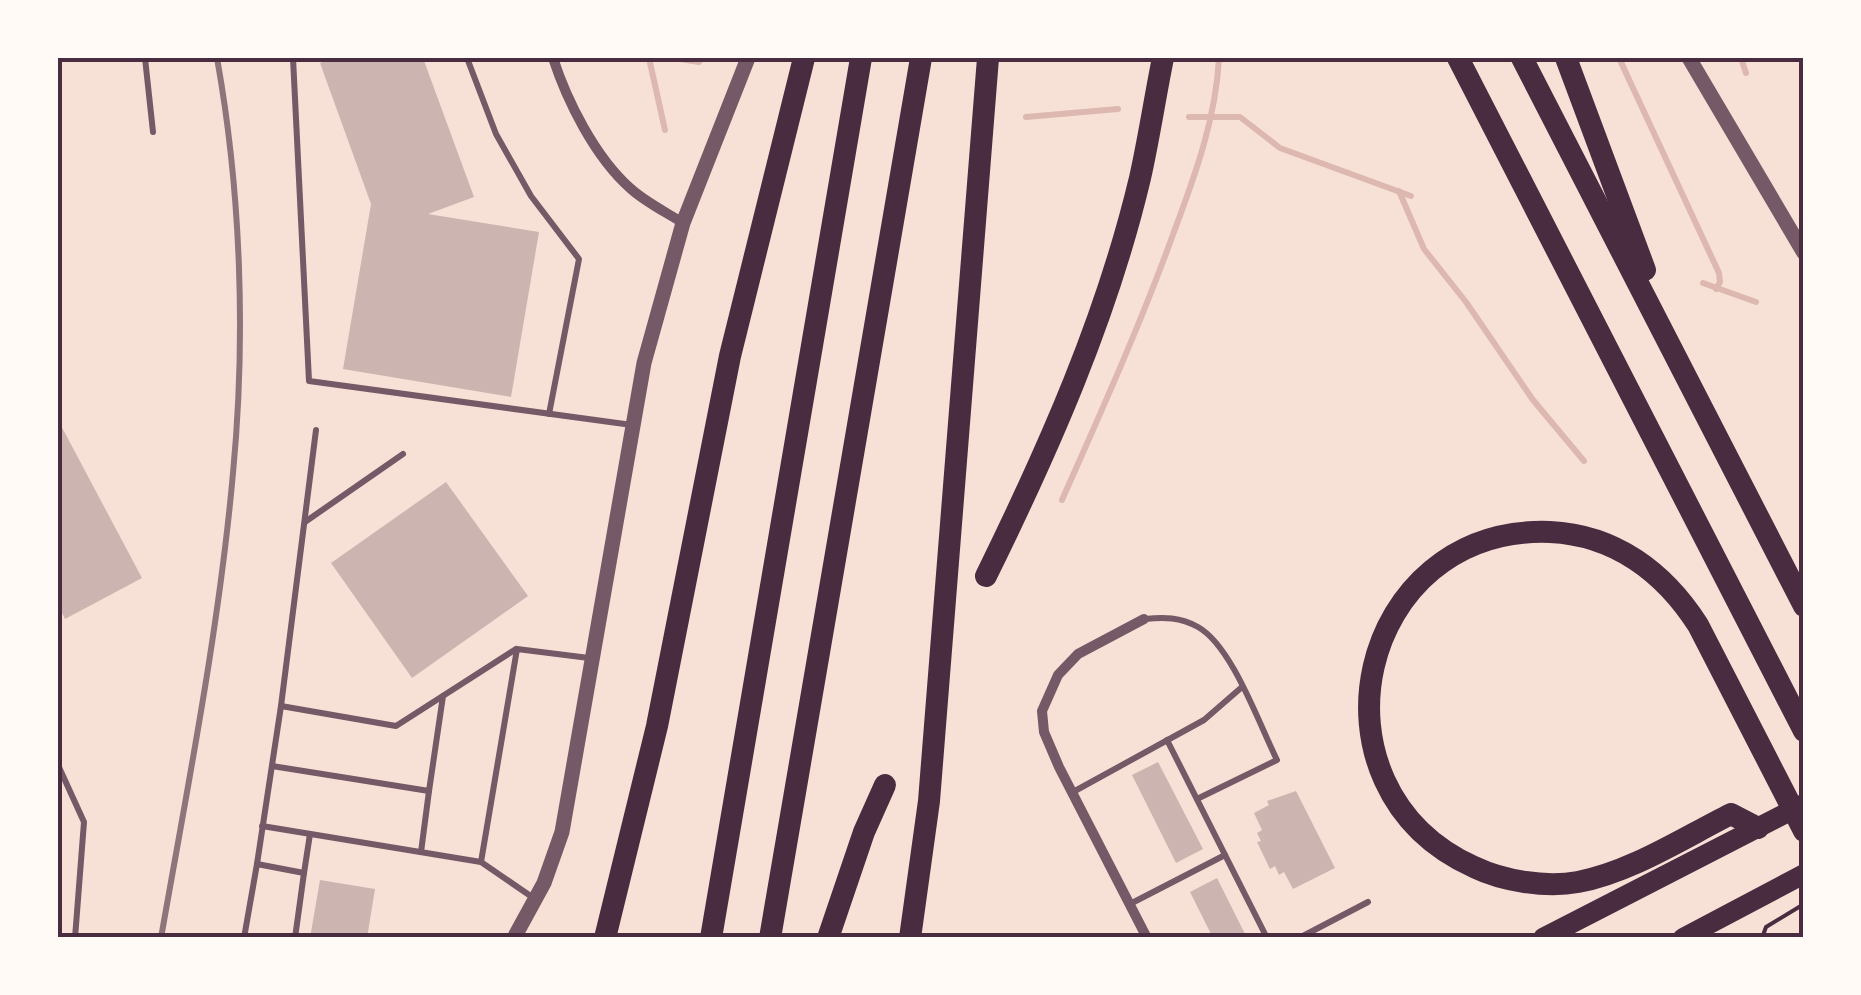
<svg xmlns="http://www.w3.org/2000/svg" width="1861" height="995" viewBox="0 0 1861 995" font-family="Poppins,sans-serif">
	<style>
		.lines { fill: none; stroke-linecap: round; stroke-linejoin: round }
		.stream { stroke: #dcb8b0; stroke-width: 6 }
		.building { fill: #ccb4b1 }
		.path { stroke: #4a2c40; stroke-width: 4 }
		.service { stroke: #755966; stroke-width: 6 }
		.minor { stroke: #755966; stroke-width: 10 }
		.tertiary { stroke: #755966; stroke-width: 15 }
		.primary { stroke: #4a2c40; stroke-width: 20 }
		.motorway { stroke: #4a2c40; stroke-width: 22 }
		.rail { stroke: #8f747c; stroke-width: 6 }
		.neatline { fill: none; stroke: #4a2c40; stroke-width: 4 }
	</style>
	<rect width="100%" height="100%" fill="#f7e1d7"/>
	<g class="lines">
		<g class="stream">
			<polyline points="649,58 665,130"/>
			<polyline points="673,58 699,62"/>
			<polyline points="1619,58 1719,273 1720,282 1716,289"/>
			<polyline points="1741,58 1746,73"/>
			<polyline points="1026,117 1118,109"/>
			<polyline points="1189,117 1240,117 1280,148 1411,196"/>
			<polyline points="1399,191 1424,249 1466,302 1533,400 1584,461"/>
			<polyline points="1703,283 1756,302"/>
			<path d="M 1062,500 C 1102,410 1142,321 1175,229 C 1196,173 1216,117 1219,58"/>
		</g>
	</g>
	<g class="building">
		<polygon points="335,58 423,58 474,197 428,214 539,232 511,397 343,369 371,204 320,63"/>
		<polygon points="58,420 142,578 65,619 58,605"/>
		<polygon points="446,482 528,596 412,678 331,563"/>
		<polygon points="1158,762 1203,849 1176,863 1132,775"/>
		<polygon points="1296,791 1335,868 1293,889 1284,872 1279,875 1275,866 1270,869 1257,842 1261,841 1257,833 1262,830 1254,813 1269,805 1267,801"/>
		<polygon points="1217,878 1247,938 1213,938 1190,892"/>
		<polygon points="320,880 375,889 367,938 310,938"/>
	</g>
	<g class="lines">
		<polyline class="path" points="1762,938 1766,927 1804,904"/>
		<g class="service">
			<polyline points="145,58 153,132"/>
			<polyline points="293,58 309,381 632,425"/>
			<polyline points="467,58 496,134 531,196 579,259 549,414"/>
			<polyline points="305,522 403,454"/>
			<path d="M 1145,619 C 1164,617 1180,617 1198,627 C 1232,646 1259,724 1277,760 L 1197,799"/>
			<polyline points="281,706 396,726 516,649"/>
			<polyline points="1167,740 1267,938"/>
			<polyline points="58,765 84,822 75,938"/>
			<polyline points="272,766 429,791 443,696"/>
			<polyline points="1073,792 1204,720 1242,687"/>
			<polyline points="262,826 481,862 535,899"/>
			<polyline points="421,852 429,791"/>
			<polyline points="481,862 517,649 589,658"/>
			<polyline points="257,864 281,706 316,430"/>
			<polyline points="304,873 310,834"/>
			<polyline points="1130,904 1225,855"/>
			<polyline points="244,938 257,864 304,873 295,938"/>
			<polyline points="1299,938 1368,902"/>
		</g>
		<g class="minor">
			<path d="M 553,58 C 567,101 595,157 630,188 C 645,202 666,212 683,223"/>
			<polyline points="1144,619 1078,654 1058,675 1042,711 1044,732 1059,767 1147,938"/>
		</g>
		<g class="tertiary">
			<polyline points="1689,58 1804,253"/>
			<polyline points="514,938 544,883 562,832 644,363 683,223 748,58"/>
		</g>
		<g class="primary">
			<polyline points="1543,938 1804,804"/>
			<polyline points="1683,938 1804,874"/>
		</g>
		<g class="motorway">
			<polyline points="1458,58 1804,731"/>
			<polyline points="1522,58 1804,606"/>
			<polyline points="1566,58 1645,270"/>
			<path d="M 986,576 C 1049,448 1107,317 1140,178 C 1149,138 1155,97 1163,58"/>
			<path d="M 1758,828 L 1731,814 C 1683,838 1631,872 1578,882 C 1546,888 1503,881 1474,867 C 1298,787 1357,525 1550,532 C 1615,535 1664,572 1698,625 L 1804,831"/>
			<polyline points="605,938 657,726 730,356 804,58"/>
			<polyline points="711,938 861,58"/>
			<polyline points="770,938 921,58"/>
			<polyline points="828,938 864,832 885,785"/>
			<polyline points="910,938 929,801 988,58"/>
		</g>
		<path class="rail" d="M 161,938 C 188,784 219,629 233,473 C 246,337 241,192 217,58"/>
	</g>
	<rect width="1861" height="995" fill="none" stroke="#fffaf5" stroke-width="120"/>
	<rect x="60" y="60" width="1741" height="875" class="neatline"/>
</svg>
